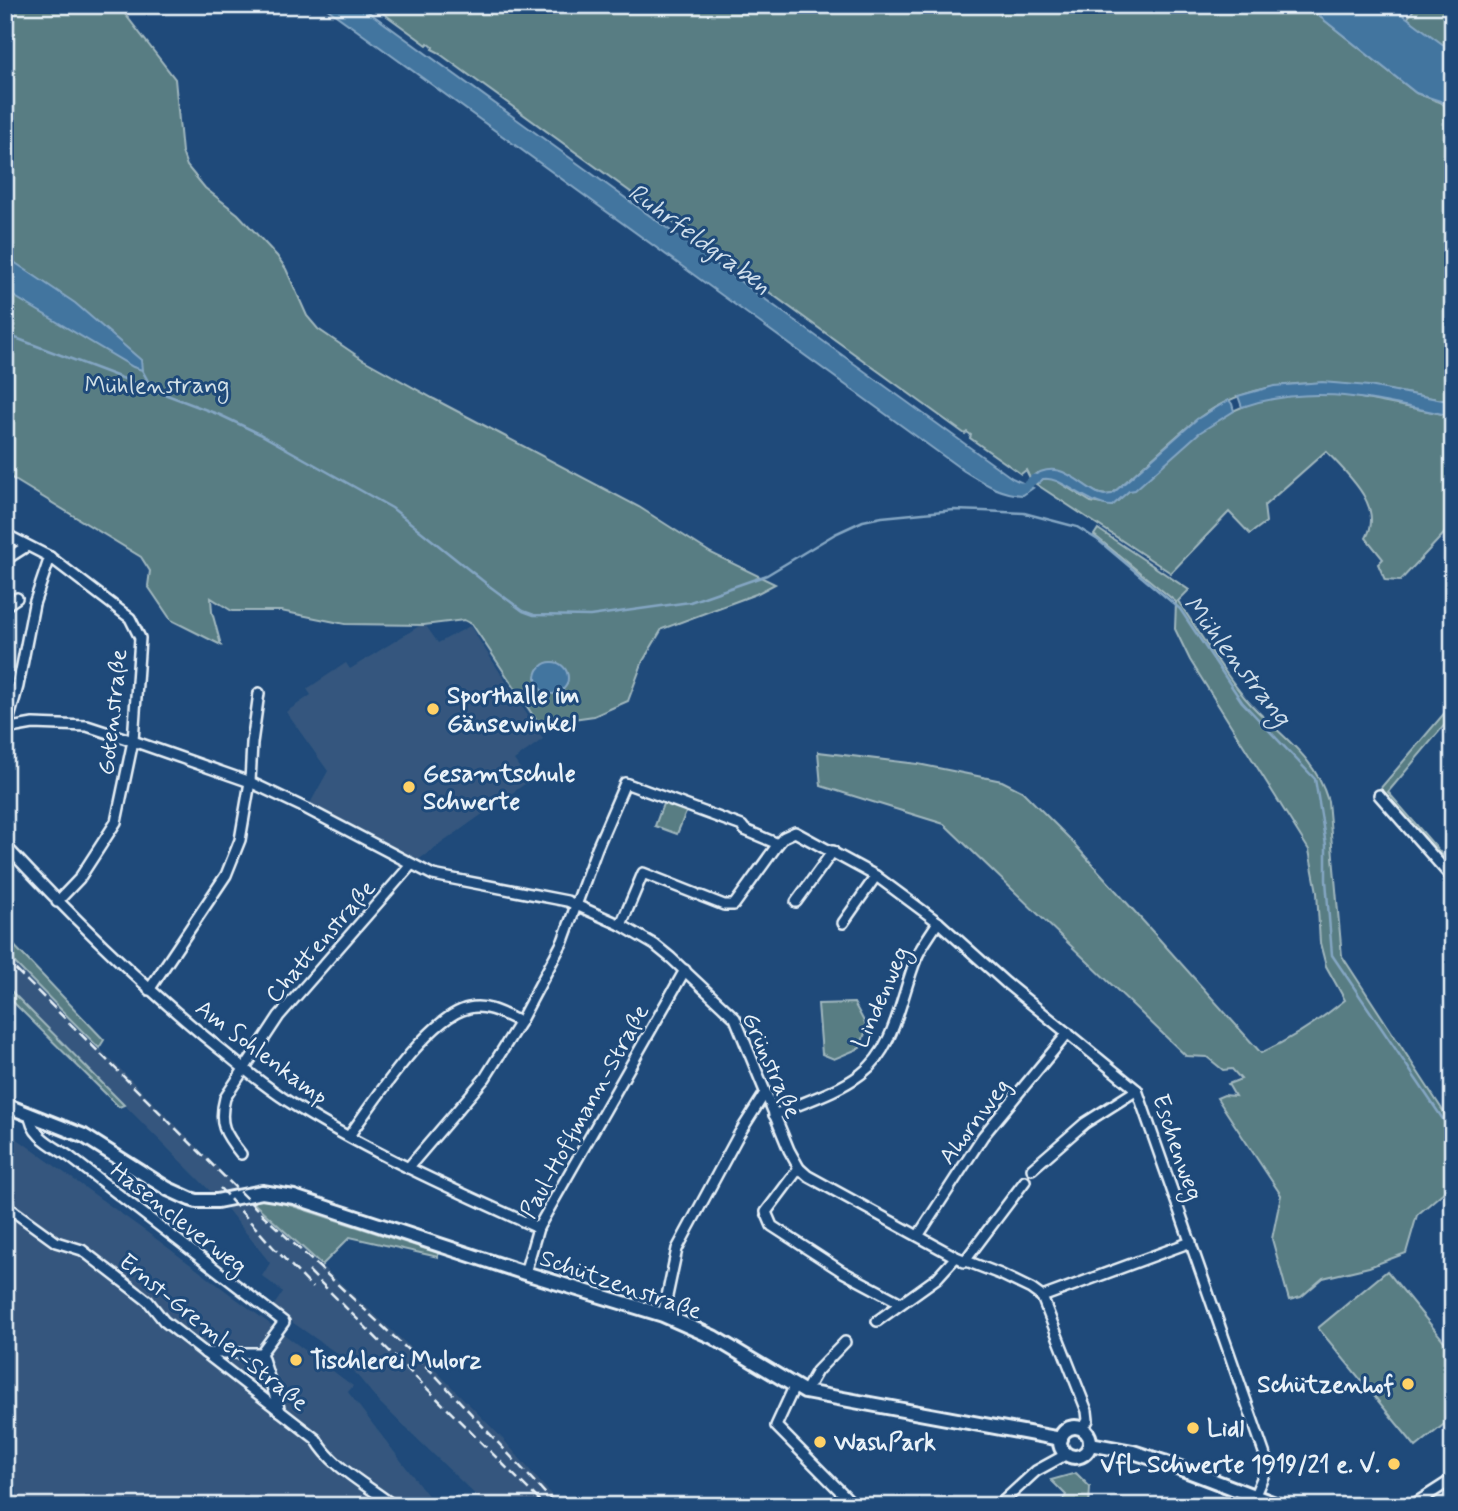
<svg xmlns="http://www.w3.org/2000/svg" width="1458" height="1511" viewBox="0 0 1458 1511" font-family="Mynerve,sans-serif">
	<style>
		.built { fill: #34577e }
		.green { fill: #587d83; stroke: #a0b7be; stroke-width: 2 }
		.water { fill: #42749f; stroke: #84a6c3; stroke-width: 2 }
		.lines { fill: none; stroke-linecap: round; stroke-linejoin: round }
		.stream { stroke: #84a6c3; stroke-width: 2.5 }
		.canal { stroke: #42749f; stroke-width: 9 }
		.street-casing { stroke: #e8f1f8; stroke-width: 14 }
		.secondary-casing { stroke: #e8f1f8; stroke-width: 18 }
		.street { stroke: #1f4a7a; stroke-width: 9 }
		.secondary { stroke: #1f4a7a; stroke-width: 12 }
		.rail { stroke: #e8f1f8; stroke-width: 2.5; stroke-dasharray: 10 5; stroke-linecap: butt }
		.poi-dot { fill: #ffd166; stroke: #1f4a7a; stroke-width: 2.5 }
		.labels { text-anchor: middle; stroke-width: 6; stroke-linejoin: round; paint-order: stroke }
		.park-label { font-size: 24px; fill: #d2e0e6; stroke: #1f4a7a }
		.poi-label { font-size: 24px; font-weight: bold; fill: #e8f1f8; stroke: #1f4a7a; text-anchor: start }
		.street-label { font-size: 24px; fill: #e8f1f8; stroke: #1f4a7a }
		.water-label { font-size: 26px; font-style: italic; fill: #cfdeeb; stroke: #1f4a7a }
	</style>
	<rect width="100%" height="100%" fill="#1f4a7a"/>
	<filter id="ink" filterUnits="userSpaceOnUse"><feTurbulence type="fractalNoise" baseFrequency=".0143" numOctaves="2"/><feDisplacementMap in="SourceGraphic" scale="14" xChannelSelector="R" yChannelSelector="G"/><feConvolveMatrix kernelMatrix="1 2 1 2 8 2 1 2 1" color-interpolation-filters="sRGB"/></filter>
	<g filter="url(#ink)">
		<g class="built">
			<polygon points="424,623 438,643 470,626 543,739 514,760 529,781 411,865 307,809 328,771 286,712 311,695 307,689 346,663 350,669"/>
			<polygon points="5,953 248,1198 438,1373 502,1438 561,1506 487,1506 380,1403 342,1357 272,1308 283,1292 262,1276 270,1263 224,1205 5,985"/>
			<polygon points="5,1130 159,1241 353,1386 348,1392 436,1506 5,1506"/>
		</g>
		<g class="green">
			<polygon points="5,5 118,5 175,79 182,152 187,166 205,188 238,214 277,256 286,269 307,316 318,329 362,359 434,399 639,507 711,553 775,584 756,594 662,629 643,661 628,701 594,716 573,719 542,729 472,624 464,620 424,625 345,624 281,611 232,611 211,598 212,612 221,645 171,620 148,586 150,571 141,557 5,474"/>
			<path d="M 372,5 L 1301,5 L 1314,12 L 1416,93 L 1440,102 L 1453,111 L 1453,402 C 1367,386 1272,362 1196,420 C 1167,443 1140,470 1112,494 C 1095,498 1085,483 1071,477 C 1062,473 1047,474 1037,473 L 1030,478 L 1026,470 L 1021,474 L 970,438 L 971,435 L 967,432 L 965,434 L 440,54 L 440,53 L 432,49 L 433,47 L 428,43 L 427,45 Z"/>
			<polygon points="1417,5 1453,5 1453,52 1407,19"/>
			<path d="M 1316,393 L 1340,394 L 1453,416 L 1453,524 L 1400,581 L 1385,580 L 1378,564 L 1383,559 L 1366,538 C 1385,506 1346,473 1326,451 L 1264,506 L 1266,522 L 1250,534 L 1229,512 L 1171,573 L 1036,484 L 1043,479 L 1052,478 L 1091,502 L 1112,506 C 1147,475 1200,424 1242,407 C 1266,397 1291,394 1316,393 Z"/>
			<path d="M 1098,529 L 1189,590 L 1178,601 C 1200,633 1220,668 1245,698 C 1275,733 1314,752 1328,801 L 1342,956 L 1453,1126 L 1453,1184 L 1417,1215 L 1406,1253 L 1369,1267 L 1323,1278 L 1301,1297 L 1289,1300 L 1272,1239 L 1281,1195 L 1217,1098 L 1224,1095 L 1235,1096 L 1228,1084 L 1241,1079 L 1232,1069 L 1223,1070 L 1207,1057 L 1186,1056 L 944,824 L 821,786 L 818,752 L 918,764 L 1002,781 L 1022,791 L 1068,837 L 1261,1053 C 1291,1039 1319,1021 1345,1000 L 1326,966 L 1320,943 L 1317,892 L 1309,850 L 1190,660 L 1175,629 L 1176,602 L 1094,535 Z"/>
			<polygon points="1453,703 1453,715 1388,792 1453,867 1453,875 1379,790"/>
			<polygon points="664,801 687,810 677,834 655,826"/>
			<polygon points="5,936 104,1040 99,1048 5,953"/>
			<polygon points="5,985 124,1105 119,1107 5,994"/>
			<polygon points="854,1003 867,1027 860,1048 834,1059 822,1054 818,1004"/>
			<polygon points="248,1198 268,1198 438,1253 438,1257 350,1237 322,1265"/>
			<polygon points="1387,1271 1453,1352 1453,1417 1416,1447 1318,1328"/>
			<polygon points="1076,1473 1090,1487 1089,1506 1060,1506 1066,1495 1051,1480"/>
		</g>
		<g class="water">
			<path d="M 322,5 L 359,5 L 1012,478 L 1033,488 L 1023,495 C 999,494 984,483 964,471 Z"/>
			<polygon points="1301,5 1390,5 1453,52 1453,111 1440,101 1416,93 1314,12"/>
			<polygon points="5,256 75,303 141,360 142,370 133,367 5,291"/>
			<path d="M 1322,382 L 1369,386 L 1453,402 L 1453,416 C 1377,401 1318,382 1242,407 L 1238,396 L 1274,386 Z"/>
			<path d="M 1229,400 L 1232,404 L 1234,411 L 1199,433 L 1135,490 L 1129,491 L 1112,506 C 1087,505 1060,475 1043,479 L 1039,483 L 1030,478 C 1057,458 1073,479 1097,493 L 1104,495 L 1112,494 L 1197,419 Z"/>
			<circle cx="552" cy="678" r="16"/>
		</g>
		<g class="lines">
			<g class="stream">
				<polyline points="5,334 220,415 260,434 392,508 488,585 523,611 534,615 590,616 690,602 767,575 835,534 863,521 882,517 954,510 983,511 1024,513 1077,527 1098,540 1180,609 1242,702 1315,779 1326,845 1326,880 1332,955 1453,1134"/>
				<polyline points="142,370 149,383 154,384 156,392"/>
			</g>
			<polyline class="canal" points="1016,487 1025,487 1034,479"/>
			<g class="street-casing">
				<g id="street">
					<polyline points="5,534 50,557 92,589 130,618 140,638 133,741 116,822 79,879 57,902"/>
					<polyline points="5,560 27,546"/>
					<polyline points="5,606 17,598"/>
					<polyline points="5,729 33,724 87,726 133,741 250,782 307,809 433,875 567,901 621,925 655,945 671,958 735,1018 789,1150 799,1168 808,1176 956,1257 1000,1274 1031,1289 1042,1297 1087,1411 1088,1420 1083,1429"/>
					<polyline points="6,729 18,686 34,604 50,557"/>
					<polyline points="1379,795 1453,879"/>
					<path d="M 5,845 C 68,913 133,977 204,1036 C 234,1060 264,1087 297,1107 C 373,1154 456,1191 538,1228"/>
					<polyline points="701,896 724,905 734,905 778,844 784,837 795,832 876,876 938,922 1006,983 1137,1090 1267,1461 1266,1469 1255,1495"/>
					<polyline points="796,902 833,851"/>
					<polyline points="843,923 876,876"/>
					<polyline points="621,925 643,873 696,894"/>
					<polyline points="149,990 226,875 240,840 250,782 252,743 259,693"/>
					<path d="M 30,1114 C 30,1136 54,1146 70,1157 L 284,1322 L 261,1353 L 205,1353"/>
					<path d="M 774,1115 C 803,1102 836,1093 861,1074 C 895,1049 901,996 916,959 C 921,946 931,934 938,922"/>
					<path d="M 349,1136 C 372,1104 430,1015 469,1008 C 487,1004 503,1014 520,1022"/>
					<path d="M 241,1154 C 225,1134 218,1124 225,1098 L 279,1016 L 411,865"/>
					<polyline points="408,1168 485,1078 520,1022 563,941 597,848 625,783 742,826 745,830 778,844"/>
					<polyline points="799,1168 766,1212 772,1226 843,1272 901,1303"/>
					<polyline points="1032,1169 1085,1123 1137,1090"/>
					<path d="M 5,1205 L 56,1242 L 82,1250 L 148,1301 L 164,1321 L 316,1439 C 331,1466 365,1484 390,1503"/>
					<polyline points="918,1236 983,1136 1068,1033"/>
					<polyline points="964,1262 1025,1181"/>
					<polyline points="525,1273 538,1228 685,970"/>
					<polyline points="1042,1297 1191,1242"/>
					<polyline points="663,1315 677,1249 739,1134 765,1093"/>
					<polyline points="877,1321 937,1278 956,1257"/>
					<polyline points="261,1353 280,1411"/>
					<polyline points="794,1387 776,1426 855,1506"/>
					<polyline points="805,1392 817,1371 845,1342"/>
					<polyline points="998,1506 1036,1471 1067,1454"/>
					<polyline points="1411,1506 1453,1479"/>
				</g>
			</g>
			<g class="secondary-casing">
				<g id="secondary">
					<polyline points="5,1105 84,1136 168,1189 190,1199 197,1201 217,1201 262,1192 294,1197 525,1273 663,1315 713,1337 805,1392 1061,1439"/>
					<circle cx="1075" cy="1442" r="15"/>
					<polyline points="1090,1444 1133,1452 1164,1462 1280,1506"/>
				</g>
			</g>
			<use href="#street" class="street"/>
			<use href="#secondary" class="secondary"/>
			<g class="rail">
				<polyline points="5,959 263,1215 435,1375 557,1506"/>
				<polyline points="220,1188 273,1247 313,1288"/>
				<polyline points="309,1271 540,1501"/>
			</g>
		</g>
	</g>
	<g class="poi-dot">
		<circle cx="433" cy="709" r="7"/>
		<circle cx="409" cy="787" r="7"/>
		<circle cx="296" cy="1360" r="7"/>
		<circle cx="1408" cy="1384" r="7"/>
		<circle cx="1193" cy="1428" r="7"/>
		<circle cx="820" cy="1442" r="7"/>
		<circle cx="1394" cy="1464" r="7"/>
	</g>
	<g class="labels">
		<g class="park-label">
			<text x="157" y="393">Mühlenstrang</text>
		</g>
		<g class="poi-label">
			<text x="447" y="703">Sporthalle im<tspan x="447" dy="28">Gänsewinkel</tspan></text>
			<text x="423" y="781">Gesamtschule<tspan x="423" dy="28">Schwerte</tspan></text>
			<text x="310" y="1368">Tischlerei Mulorz</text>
			<text x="1394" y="1392" text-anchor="end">Schützenhof</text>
			<text x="1207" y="1436">Lidl</text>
			<text x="834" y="1450">WashPark</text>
			<text x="1380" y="1472" text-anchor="end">VfL Schwerte 1919/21 e. V.</text>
		</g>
		<g class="street-label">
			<text transform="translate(112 712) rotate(-84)" y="8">Gotenstraße</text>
			<text transform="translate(320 941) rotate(-49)" y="8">Chattenstraße</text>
			<text transform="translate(880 997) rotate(-66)" y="8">Lindenweg</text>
			<text transform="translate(262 1052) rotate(37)" y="8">Am Sohlenkamp</text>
			<text transform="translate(772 1065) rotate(66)" y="8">Grünstraße</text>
			<text transform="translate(584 1111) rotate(-61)" y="8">Paul-Hoffmann-Straße</text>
			<text transform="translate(974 1121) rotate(-53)" y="8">Ahornweg</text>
			<text transform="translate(1178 1147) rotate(71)" y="8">Eschenweg</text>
			<text transform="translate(179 1218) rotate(38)" y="8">Hasencleverweg</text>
			<text transform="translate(621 1284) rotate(19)" y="8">Schützenstraße</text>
			<text transform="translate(214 1332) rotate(39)" y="8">Ernst-Gremler-Straße</text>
		</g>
		<g class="water-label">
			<text transform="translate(700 238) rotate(36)" y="9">Ruhrfeldgraben</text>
			<text transform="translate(1238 660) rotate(52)" y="9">Mühlenstrang</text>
		</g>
	</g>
	<rect width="1458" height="1511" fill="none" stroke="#1f4a7a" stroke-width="28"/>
	<rect x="14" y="14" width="1430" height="1483" fill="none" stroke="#e8f1f8" stroke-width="2.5" filter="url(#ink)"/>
</svg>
